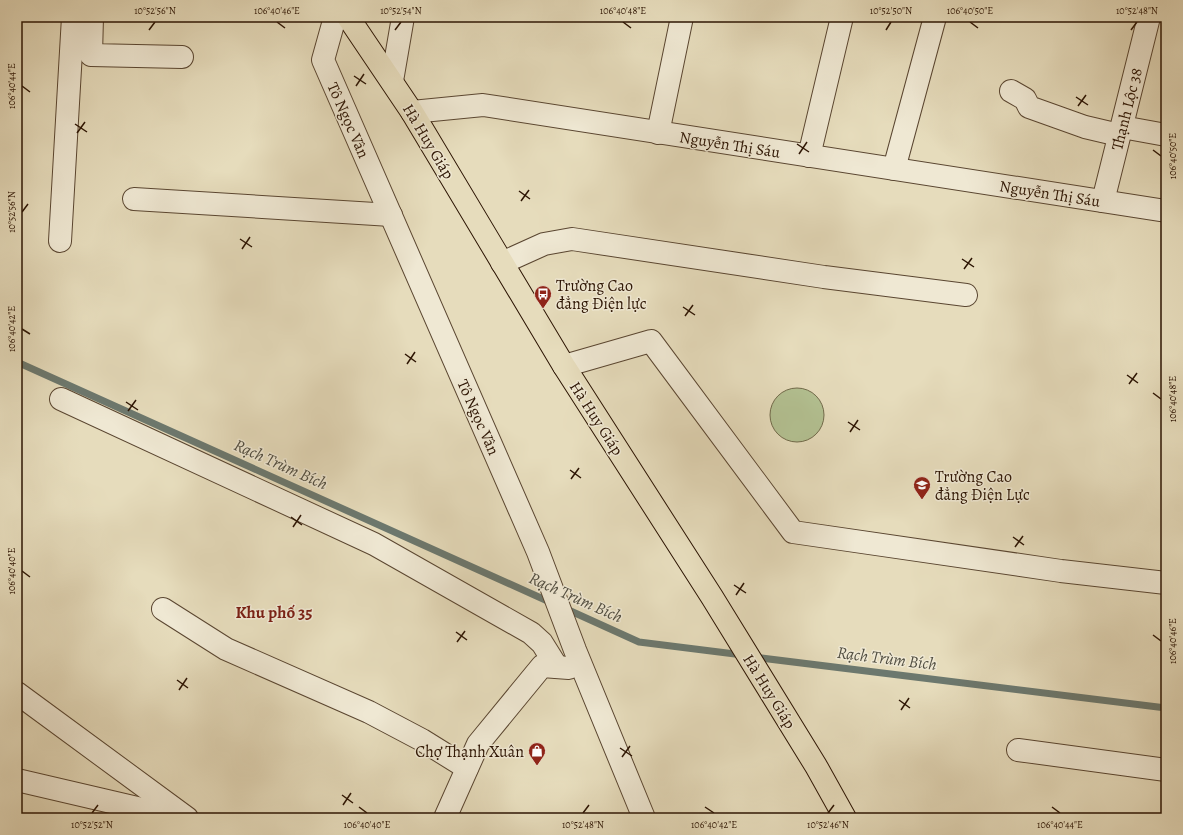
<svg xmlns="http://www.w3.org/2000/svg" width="1183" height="835" viewBox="0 0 1183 835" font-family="Alegreya,serif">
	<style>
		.green { fill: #b3c192; stroke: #706a4a }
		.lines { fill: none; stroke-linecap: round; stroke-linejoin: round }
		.stream { stroke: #6c786e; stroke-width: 7 }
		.minor-casing { stroke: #5a4631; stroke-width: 24 }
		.major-casing { stroke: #2c1403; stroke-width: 24 }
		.minor { stroke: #efe8d3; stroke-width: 22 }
		.major { stroke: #e6dcbc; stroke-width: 22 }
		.ticks { fill: none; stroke: #2c1403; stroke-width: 1.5 }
		.labels { text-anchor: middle; stroke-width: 3; stroke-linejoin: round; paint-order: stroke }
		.street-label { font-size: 16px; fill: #2c1403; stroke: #efe8d3 }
		.poi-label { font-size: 16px; fill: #2c1403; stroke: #efe8d3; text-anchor: start }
		.water-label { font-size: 17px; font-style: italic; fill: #514e41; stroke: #efe8d3 }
		.neighbourhood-label { font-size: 17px; font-weight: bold; fill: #7a1f14; stroke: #efe8d3 }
		.neatline { fill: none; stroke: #2c1403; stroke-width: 1.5 }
		.ticks-label { font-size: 10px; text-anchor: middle; fill: #2c1403 }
	</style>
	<rect width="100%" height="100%" fill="#e6dcbc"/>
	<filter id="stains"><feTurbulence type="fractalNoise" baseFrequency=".005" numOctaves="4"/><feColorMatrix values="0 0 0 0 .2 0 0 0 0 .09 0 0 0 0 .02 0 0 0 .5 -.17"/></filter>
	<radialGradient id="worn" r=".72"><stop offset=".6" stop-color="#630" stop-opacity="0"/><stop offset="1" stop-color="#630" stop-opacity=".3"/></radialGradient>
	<circle class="green" cx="797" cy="415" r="27"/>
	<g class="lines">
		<g class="stream">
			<polyline points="17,362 552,603"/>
			<polyline points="564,608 639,642 743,655"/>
			<polyline points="753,657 1166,708"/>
		</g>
		<g class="minor-casing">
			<g id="minor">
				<polyline points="92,17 91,55 182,57"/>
				<polyline points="335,17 323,60 538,552 575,650 644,818"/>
				<polyline points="392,81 403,17"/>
				<polyline points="1011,91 1025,99 1029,107 1085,127 1119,135"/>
				<polyline points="412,112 483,105 1166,211"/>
				<polyline points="1122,127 1166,135"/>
				<polyline points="658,133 682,17"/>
				<polyline points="809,156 842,17"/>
				<polyline points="894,169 935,17"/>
				<polyline points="134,199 391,215"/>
				<polyline points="1103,201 1149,17"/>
				<polyline points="60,241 73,17"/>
				<polyline points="502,263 544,244 572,239 824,277 966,295"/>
				<polyline points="564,366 651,341 793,532 1061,571 1166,583"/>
				<polyline points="61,399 374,544 531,633 542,643 557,667"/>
				<polyline points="163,609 226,649 369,712 422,740 467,768"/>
				<polyline points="17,693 187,818"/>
				<polyline points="1018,750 1166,770"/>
				<polyline points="17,780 180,818"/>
				<polyline points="445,818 478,744 542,666 569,668"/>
			</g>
		</g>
		<g class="major-casing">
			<polyline id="major" points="348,17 412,112 564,366 712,597 816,766 845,818"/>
		</g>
		<use href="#minor" class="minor"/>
		<use href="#major" class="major"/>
	</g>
	<path class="ticks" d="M 277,22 L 285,28M 623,22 L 631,28M 970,22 L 978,28M 149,30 L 155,22M 395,30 L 401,22M 886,30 L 891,22M 1131,30 L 1137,22M 354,76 L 366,84M 22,86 L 30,92M 356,86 L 364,74M 1076,97 L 1088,105M 1078,106 L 1086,95M 75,124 L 87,132M 77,133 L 85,122M 797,144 L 809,152M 1153,150 L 1161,156M 799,154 L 807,142M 519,191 L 530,199M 521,201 L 529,190M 22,212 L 28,204M 240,239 L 252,247M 242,249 L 250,237M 962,259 L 974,267M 964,269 L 972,258M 683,307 L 695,315M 685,316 L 693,305M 22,329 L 30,334M 405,354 L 416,362M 407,364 L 415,352M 1127,375 L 1138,383M 1129,384 L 1137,373M 1153,393 L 1161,399M 126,402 L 138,410M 128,411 L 136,400M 848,422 L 860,430M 850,432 L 858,420M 570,470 L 581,478M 571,479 L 579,468M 291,517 L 302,525M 293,527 L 301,515M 1013,537 L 1024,545M 1015,547 L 1023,536M 22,571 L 30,577M 734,585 L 746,593M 736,595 L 744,583M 456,632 L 467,640M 1153,635 L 1161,641M 457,642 L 465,631M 177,680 L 188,688M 179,690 L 187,678M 899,700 L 910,708M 901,710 L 909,698M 620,748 L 632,756M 622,757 L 630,746M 342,795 L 353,803M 343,805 L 351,793M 359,807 L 367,813M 705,807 L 714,813M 1052,807 L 1060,813M 92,813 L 98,805M 583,813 L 589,805M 828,813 L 834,805"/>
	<defs>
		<g id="bus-pin" transform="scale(0.9)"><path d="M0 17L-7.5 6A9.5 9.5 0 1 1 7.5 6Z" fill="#8f2418" stroke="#efe8d3"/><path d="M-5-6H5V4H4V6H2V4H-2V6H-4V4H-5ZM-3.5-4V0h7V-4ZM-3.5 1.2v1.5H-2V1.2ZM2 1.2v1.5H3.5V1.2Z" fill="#fff"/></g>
		<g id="university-pin" transform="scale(0.9)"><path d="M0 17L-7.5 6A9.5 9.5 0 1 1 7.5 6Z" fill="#8f2418" stroke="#efe8d3"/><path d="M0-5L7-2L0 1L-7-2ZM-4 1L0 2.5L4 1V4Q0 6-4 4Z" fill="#fff"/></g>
		<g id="shop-pin" transform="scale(0.9)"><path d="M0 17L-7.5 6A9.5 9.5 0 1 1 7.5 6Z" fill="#8f2418" stroke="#efe8d3"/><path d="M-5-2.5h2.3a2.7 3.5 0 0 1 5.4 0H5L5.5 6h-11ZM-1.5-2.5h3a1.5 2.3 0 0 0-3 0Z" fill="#fff"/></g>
	</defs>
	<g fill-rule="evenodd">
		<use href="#bus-pin" x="543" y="294"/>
		<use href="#university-pin" x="922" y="485"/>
		<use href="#shop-pin" x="537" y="751"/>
	</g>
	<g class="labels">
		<g class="street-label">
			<text transform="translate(1126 109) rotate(-76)" y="6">Thạnh Lộc 38</text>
			<text transform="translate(349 120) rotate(66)" y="6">Tô Ngọc Vân</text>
			<text transform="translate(429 141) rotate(59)" y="6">Hà Huy Giáp</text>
			<text transform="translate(730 144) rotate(9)" y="6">Nguyễn Thị Sáu</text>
			<text transform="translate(1050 193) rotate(9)" y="6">Nguyễn Thị Sáu</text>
			<text transform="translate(479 417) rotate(66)" y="6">Tô Ngọc Vân</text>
			<text transform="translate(597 418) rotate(57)" y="6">Hà Huy Giáp</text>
			<text transform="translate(770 691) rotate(58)" y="6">Hà Huy Giáp</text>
		</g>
		<g class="poi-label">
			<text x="556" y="291">Trường Cao<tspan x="556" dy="18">đẳng Điện lực</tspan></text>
			<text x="935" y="482">Trường Cao<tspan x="935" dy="18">đẳng Điện Lực</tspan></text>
			<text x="524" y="757" text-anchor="end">Chợ Thạnh Xuân</text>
		</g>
		<g class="water-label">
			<text transform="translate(281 464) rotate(24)" y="6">Rạch Trùm Bích</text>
			<text transform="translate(576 597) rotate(24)" y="6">Rạch Trùm Bích</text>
			<text transform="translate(887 658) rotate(7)" y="6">Rạch Trùm Bích</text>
		</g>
		<g class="neighbourhood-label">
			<text x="274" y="618">Khu phố 35</text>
		</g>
	</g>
	<rect width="1183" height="835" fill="none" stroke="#e6dcbc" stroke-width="44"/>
	<rect x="22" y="22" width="1139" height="791" class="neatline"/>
	<g class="ticks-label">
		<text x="155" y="14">10°52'56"N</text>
		<text x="277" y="14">106°40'46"E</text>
		<text x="401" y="14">10°52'54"N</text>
		<text x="623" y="14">106°40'48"E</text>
		<text x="891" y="14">10°52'50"N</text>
		<text x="970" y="14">106°40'50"E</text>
		<text x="1137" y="14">10°52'48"N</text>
		<text transform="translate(11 86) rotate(-90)" y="4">106°40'44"E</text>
		<text transform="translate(1172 156) rotate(-90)" y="4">106°40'50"E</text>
		<text transform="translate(11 212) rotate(-90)" y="4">10°52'56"N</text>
		<text transform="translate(11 329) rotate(-90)" y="4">106°40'42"E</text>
		<text transform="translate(1172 399) rotate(-90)" y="4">106°40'48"E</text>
		<text transform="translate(11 571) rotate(-90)" y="4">106°40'40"E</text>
		<text transform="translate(1172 641) rotate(-90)" y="4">106°40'46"E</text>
		<text x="92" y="828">10°52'52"N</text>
		<text x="367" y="828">106°40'40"E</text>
		<text x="583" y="828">10°52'48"N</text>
		<text x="714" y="828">106°40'42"E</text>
		<text x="828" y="828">10°52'46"N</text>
		<text x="1060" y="828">106°40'44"E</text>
	</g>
	<rect width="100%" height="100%" filter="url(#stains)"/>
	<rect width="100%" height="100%" fill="url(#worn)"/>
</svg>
